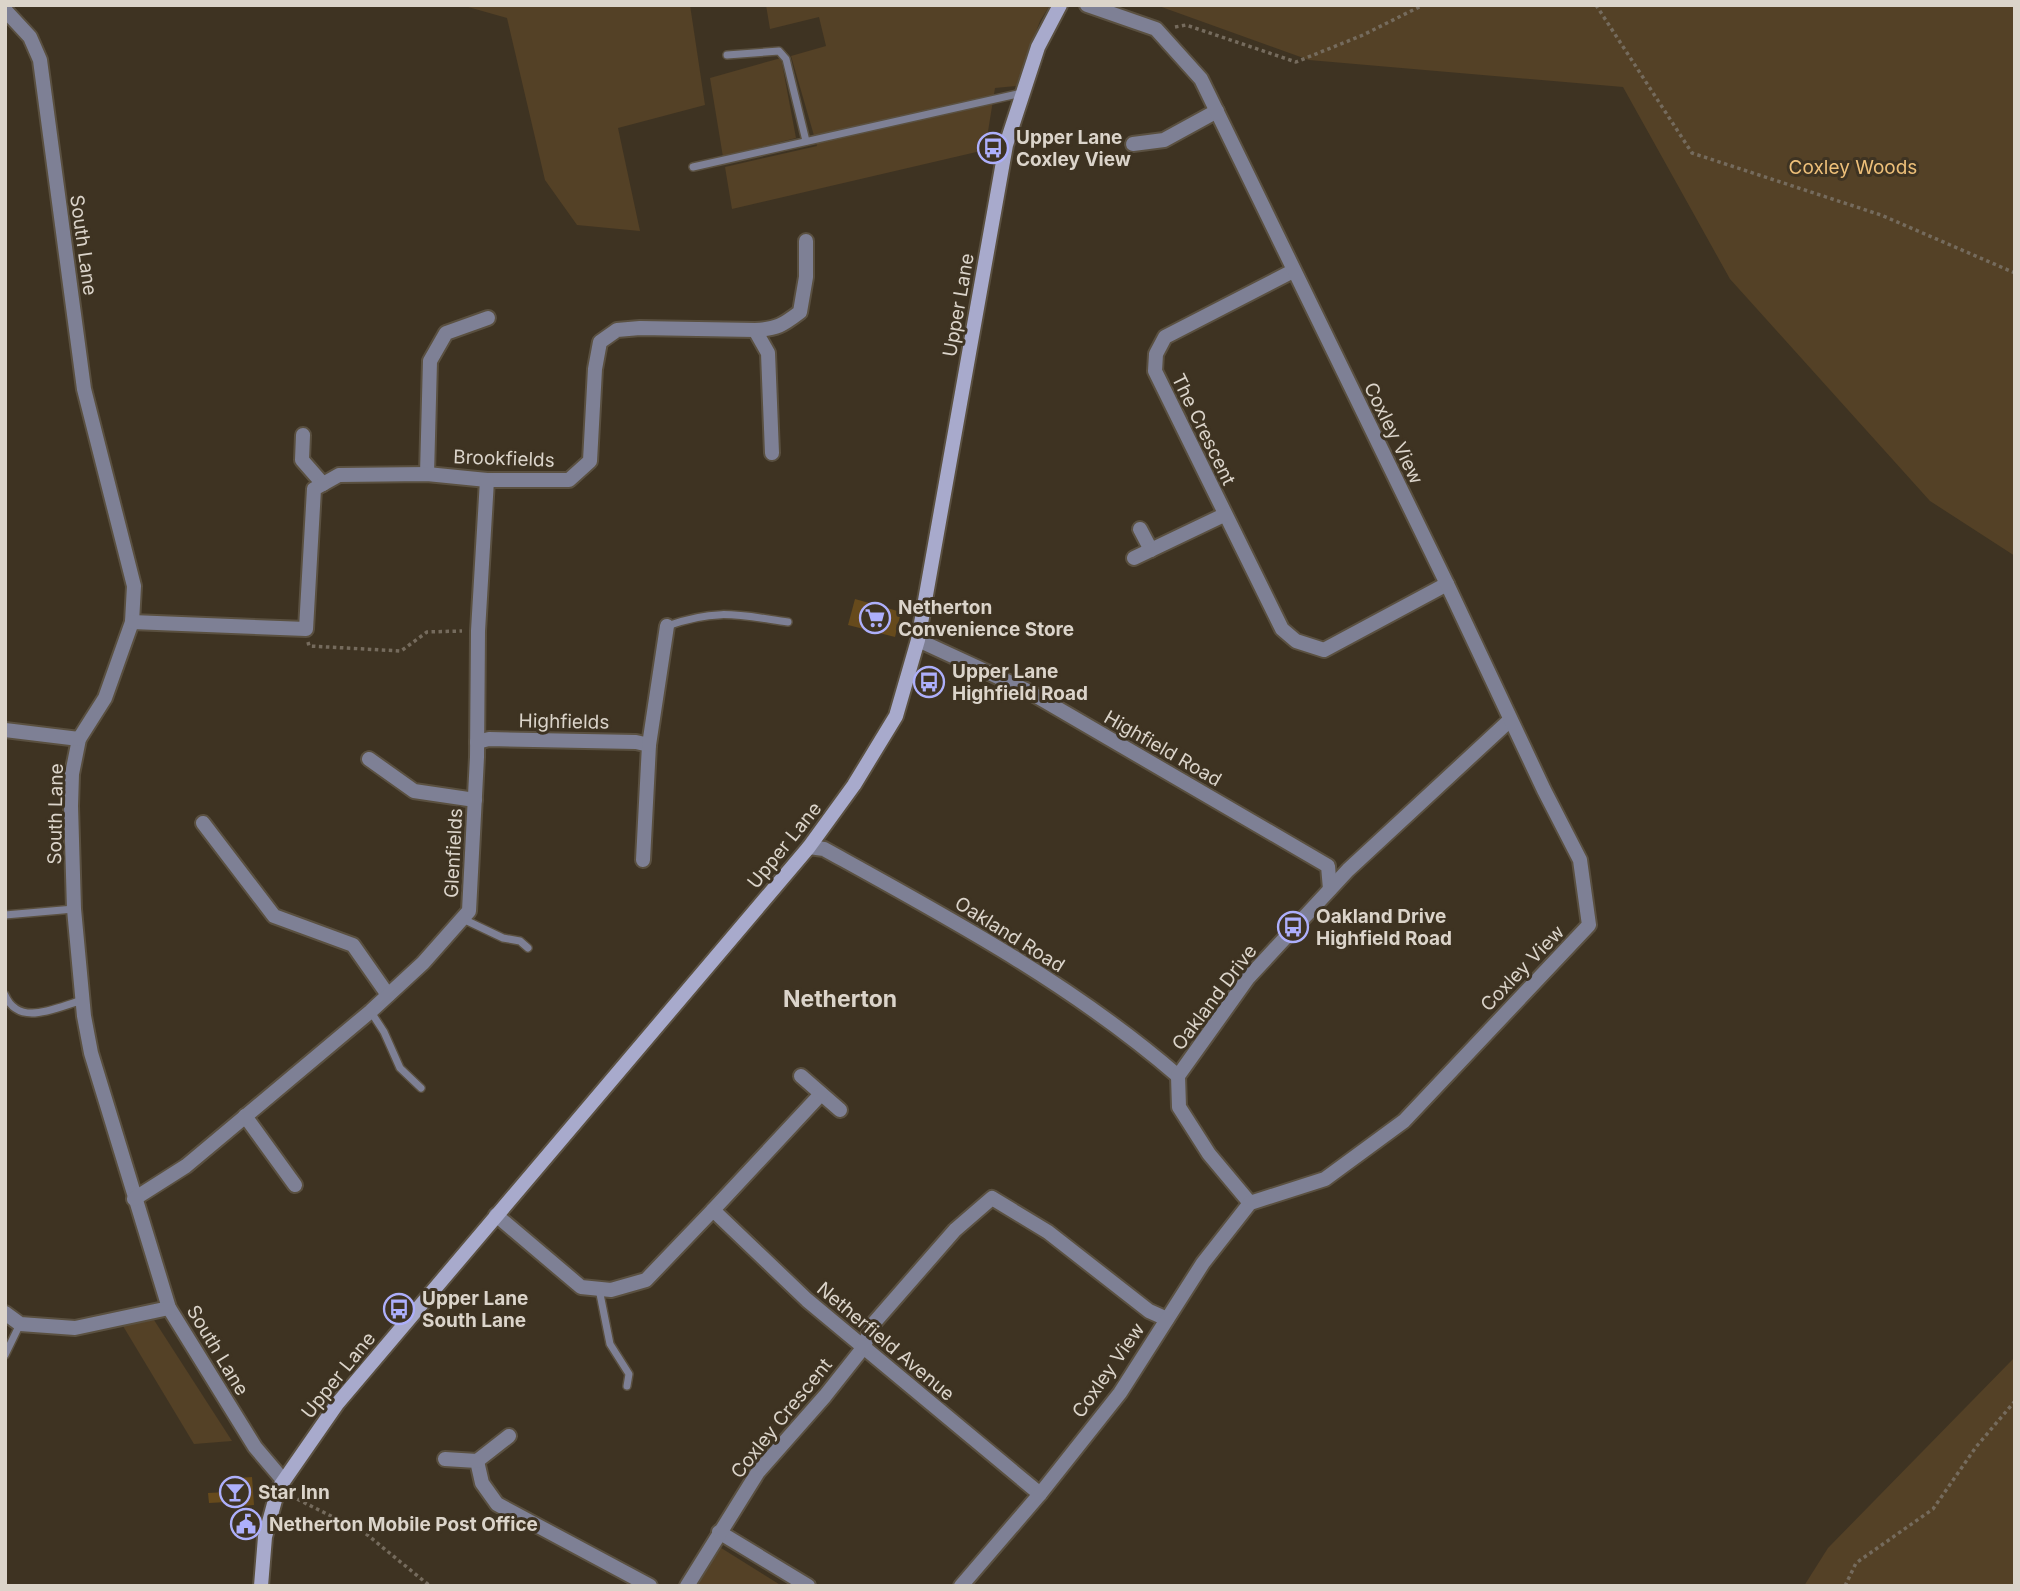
<svg xmlns="http://www.w3.org/2000/svg" width="2020" height="1591" viewBox="0 0 2020 1591" font-family="Inter,sans-serif">
	<style>
		.green { fill: #544126 }
		.building { fill: #664a1c }
		.lines { fill: none; stroke-linecap: round; stroke-linejoin: round }
		.lane-casing { stroke: #5a5040; stroke-width: 10 }
		.street-casing { stroke: #5a5040; stroke-width: 18 }
		.secondary-casing { stroke: #5a5040; stroke-width: 18 }
		.path { stroke: #756b5d; stroke-width: 3.5; stroke-dasharray: 3.5 3.5; stroke-linecap: butt }
		.lane { stroke: #7e8095; stroke-width: 7 }
		.street { stroke: #7e8095; stroke-width: 14 }
		.secondary { stroke: #a8aacc; stroke-width: 14 }
		.labels { text-anchor: middle; stroke-width: 6; stroke-linejoin: round; paint-order: stroke }
		.poi-label { font-size: 19px; font-weight: bold; fill: #dbd4ca; stroke: #3e3322; text-anchor: start }
		.park-label { font-size: 19px; fill: #edbf79; stroke: #3e3322 }
		.street-label { font-size: 19px; fill: #dbd4ca; stroke: #3e3322 }
		.quarter-label { font-size: 23px; font-weight: bold; fill: #dbd4ca; stroke: #3e3322 }
	</style>
	<rect width="100%" height="100%" fill="#3e3322"/>
	<g class="green">
		<polygon points="461,5 690,5 705,105 618,128 640,231 577,225 545,180 507,18"/>
		<polygon points="766,5 1050,5 1040,21 1016,86 995,88 985,150 732,209 725,167 817,146 791,56 826,46 819,17 770,29"/>
		<polygon points="1156,5 2015,5 2015,556 1930,501 1730,279 1623,87 1309,60"/>
		<polygon points="781,58 796,138 723,157 710,78"/>
		<polygon points="154,1320 232,1441 194,1444 123,1326"/>
		<polygon points="2015,1357 2015,1586 1804,1586 1828,1548"/>
		<polygon points="718,1546 782,1586 696,1586"/>
	</g>
	<g class="building">
		<polygon points="855,599 901,612 895,637 848,625"/>
		<polygon points="252,1477 254,1505 228,1507 227,1502 209,1503 208,1493 227,1492 226,1479"/>
	</g>
	<g class="lines">
		<g class="lane-casing">
			<g id="lane">
				<polyline points="727,55 779,51 786,59 806,141"/>
				<polyline points="693,167 1022,93"/>
				<path d="M 667,626 C 717,608 739,615 788,622"/>
				<polyline points="5,915 74,909"/>
				<polyline points="463,919 503,938 520,941 528,948"/>
				<path d="M 5,995 C 19,1028 57,1007 83,1000"/>
				<polyline points="371,1012 384,1032 400,1068 421,1088"/>
				<polyline points="599,1289 610,1344 629,1374 627,1386"/>
				<polyline points="5,1355 20,1324"/>
			</g>
		</g>
		<g class="street-casing">
			<g id="street">
				<polyline points="5,10 30,37 40,60 84,389 134,586 132,622 105,698 79,739 72,774 71,806 74,909 84,1016 91,1053 169,1308 255,1447 283,1480"/>
				<polyline points="1133,144 1164,140 1217,111"/>
				<polyline points="1293,271 1165,337 1156,354 1155,371 1282,629 1296,641 1324,650 1447,584"/>
				<polyline points="755,330 768,353 772,453"/>
				<polyline points="303,435 302,460 323,484"/>
				<polyline points="427,474 430,361 446,333 488,318"/>
				<polyline points="1140,529 1151,550"/>
				<polyline points="1134,558 1224,515"/>
				<path d="M 132,622 L 306,629 L 314,489 L 339,475 L 427,474 L 487,480 L 569,480 L 590,461 L 595,369 L 600,342 L 617,330 L 640,328 L 755,330 C 777,329 783,325 800,312 L 806,277 L 806,241"/>
				<polyline points="918,640 1026,690 1328,866 1330,889"/>
				<polyline points="5,730 79,739"/>
				<polyline points="477,742 489,739 636,742 649,745 643,860"/>
				<polyline points="649,745 667,626"/>
				<polyline points="369,759 414,791 475,800"/>
				<polyline points="203,823 274,916 353,945 388,995"/>
				<path d="M 809,847 L 824,849 C 947,917 1072,984 1178,1076"/>
				<polyline points="801,1076 840,1110"/>
				<polyline points="245,1116 295,1185"/>
				<polyline points="134,1199 186,1166 371,1011 423,963 469,911 477,757 478,631 487,480"/>
				<polyline points="1250,1203 1209,1154 1179,1107 1178,1076 1248,978 1348,870 1510,720"/>
				<polyline points="713,1210 821,1094"/>
				<polyline points="496,1215 581,1287 611,1290 646,1280 713,1210 807,1300 1040,1494"/>
				<polyline points="5,1313 20,1324 75,1328 169,1308"/>
				<polyline points="445,1459 477,1461 482,1483 497,1504 650,1586"/>
				<polyline points="477,1461 509,1436"/>
				<polyline points="719,1532 808,1586"/>
				<polyline points="687,1586 758,1472 825,1396 863,1348 873,1324 955,1230 992,1198 1048,1232 1149,1311 1167,1319"/>
				<polyline points="961,1586 1040,1494 1120,1393 1203,1263 1250,1203 1325,1179 1404,1121 1589,925 1580,860 1544,790 1447,584 1201,79 1156,29 1087,5"/>
			</g>
		</g>
		<g class="secondary-casing">
			<polyline id="secondary" points="261,1586 265,1537 278,1489 337,1404 809,847 854,785 896,716 918,640 1006,145 1038,47 1060,5"/>
		</g>
		<g class="path">
			<polyline points="1596,5 1692,153 1881,215 2015,273"/>
			<polyline points="1175,27 1186,25 1296,62 1363,35 1423,5"/>
			<polyline points="308,642 309,646 401,651 427,632 462,631"/>
			<polyline points="291,1496 365,1533 430,1586"/>
			<polyline points="1845,1586 1856,1563 1933,1509 1976,1447 2015,1401"/>
		</g>
		<use href="#lane" class="lane"/>
		<use href="#street" class="street"/>
		<use href="#secondary" class="secondary"/>
	</g>
	<defs>
		<g id="bus-ring" transform="scale(1.575)"><circle r="9.5" fill="#3e3322" stroke="#adaffb" stroke-width="1.5"/><path d="M-5-6H5V4H4V6H2V4H-2V6H-4V4H-5ZM-3.5-4V0h7V-4ZM-3.5 1.2v1.5H-2V1.2ZM2 1.2v1.5H3.5V1.2Z" fill="#adaffb"/></g>
		<g id="supermarket-ring" transform="scale(1.575)"><circle r="9.5" fill="#3e3322" stroke="#adaffb" stroke-width="1.5"/><path d="M-6-5.5h2.5l.6 2H6L4.5 2H-2.5L-4.4-4H-6ZM-1.5 3.2a1.3 1.3 0 1 0 .1 0ZM3 3.2a1.3 1.3 0 1 0 .1 0Z" fill="#adaffb"/></g>
		<g id="bar-ring" transform="scale(1.575)"><circle r="9.5" fill="#3e3322" stroke="#adaffb" stroke-width="1.5"/><path d="M-6-5H6L.8 .8V4.5H3.5V6h-7V4.5H-.8V.8Z" fill="#adaffb"/></g>
		<g id="civic-ring" transform="scale(1.575)"><circle r="9.5" fill="#3e3322" stroke="#adaffb" stroke-width="1.5"/><path d="M-.6-6.5H3V-4.5H.6V-3L4-1V1h2V6H-6V1h2V-1L-.6-3ZM-1.2 2.5V6h2.4V2.5Z" fill="#adaffb"/></g>
	</defs>
	<g fill-rule="evenodd">
		<use href="#bus-ring" x="993" y="148"/>
		<use href="#supermarket-ring" x="875" y="618"/>
		<use href="#bus-ring" x="929" y="682"/>
		<use href="#bus-ring" x="1293" y="927"/>
		<use href="#bus-ring" x="399" y="1309"/>
		<use href="#bar-ring" x="235" y="1492"/>
		<use href="#civic-ring" x="246" y="1524"/>
	</g>
	<g class="labels">
		<g class="poi-label">
			<text x="1016" y="144">Upper Lane<tspan x="1016" dy="22">Coxley View</tspan></text>
			<text x="898" y="614">Netherton<tspan x="898" dy="22">Convenience Store</tspan></text>
			<text x="952" y="678">Upper Lane<tspan x="952" dy="22">Highfield Road</tspan></text>
			<text x="1316" y="923">Oakland Drive<tspan x="1316" dy="22">Highfield Road</tspan></text>
			<text x="422" y="1305">Upper Lane<tspan x="422" dy="22">South Lane</tspan></text>
			<text x="258" y="1499">Star Inn</text>
			<text x="269" y="1531">Netherton Mobile Post Office</text>
		</g>
		<g class="park-label">
			<text x="1853" y="174">Coxley Woods</text>
		</g>
		<g class="street-label">
			<text transform="translate(84 245) rotate(82)" y="7">South Lane</text>
			<text transform="translate(958 305) rotate(-80)" y="7">Upper Lane</text>
			<text transform="translate(1204 429) rotate(64)" y="7">The Crescent</text>
			<text transform="translate(1394 433) rotate(64)" y="7">Coxley View</text>
			<text transform="translate(504 458) rotate(2)" y="7">Brookfields</text>
			<text transform="translate(564 721) rotate(1)" y="7">Highfields</text>
			<text transform="translate(1163 748) rotate(30)" y="7">Highfield Road</text>
			<text transform="translate(55 814) rotate(-89)" y="7">South Lane</text>
			<text transform="translate(784 845) rotate(-51)" y="7">Upper Lane</text>
			<text transform="translate(453 853) rotate(-87)" y="7">Glenfields</text>
			<text transform="translate(1010 934) rotate(32)" y="7">Oakland Road</text>
			<text transform="translate(1522 968) rotate(-46)" y="7">Coxley View</text>
			<text transform="translate(1214 997) rotate(-53)" y="7">Oakland Drive</text>
			<text transform="translate(886 1341) rotate(40)" y="7">Netherfield Avenue</text>
			<text transform="translate(218 1350) rotate(59)" y="7">South Lane</text>
			<text transform="translate(1108 1370) rotate(-55)" y="7">Coxley View</text>
			<text transform="translate(338 1375) rotate(-51)" y="7">Upper Lane</text>
			<text transform="translate(781 1418) rotate(-51)" y="7">Coxley Crescent</text>
		</g>
		<g class="quarter-label">
			<text x="840" y="1007">Netherton</text>
		</g>
	</g>
	<rect width="2020" height="1591" fill="none" stroke="#dbd4ca" stroke-width="14"/>
</svg>
